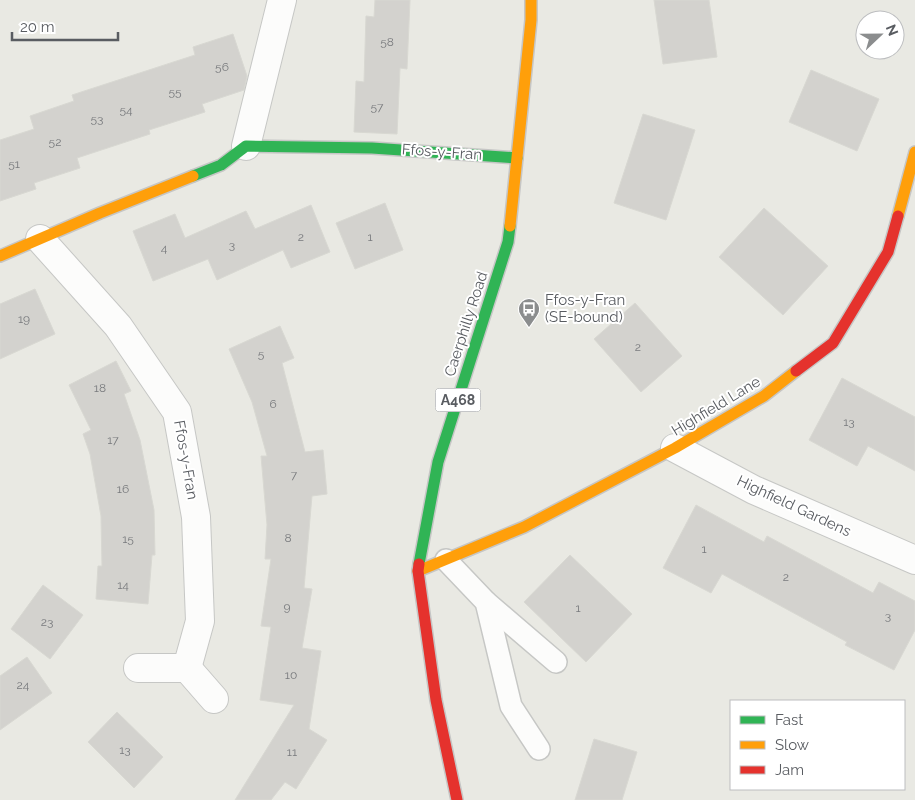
<svg xmlns="http://www.w3.org/2000/svg" width="915" height="800" viewBox="0 0 915 800" font-family="Raleway,sans-serif">
	<style>
		.building { fill: #d3d2ce; stroke: #d8d8d2 }
		.lines { fill: none; stroke-linecap: round; stroke-linejoin: round }
		.lane-casing { stroke: #c6c7c5; stroke-width: 24 }
		.street-casing { stroke: #c6c7c5; stroke-width: 30 }
		.fast-casing { stroke: #c6c6c5; stroke-width: 14 }
		.slow-casing { stroke: #c6c6c5; stroke-width: 14 }
		.jam-casing { stroke: #c6c6c5; stroke-width: 14 }
		.lane { stroke: #fcfcfb; stroke-width: 21 }
		.street { stroke: #fcfcfb; stroke-width: 28 }
		.fast { stroke: #30b455; stroke-width: 11 }
		.slow { stroke: #ff9f0a; stroke-width: 11 }
		.jam { stroke: #e5322d; stroke-width: 11 }
		.labels { text-anchor: middle; stroke-width: 4; stroke-linejoin: round; paint-order: stroke }
		.number-label { font-size: 12px; fill: #787a7d }
		.shield { fill: #fff; stroke: #8b8d90; stroke-width: 1 }
		.shield-label { font-size: 14px; font-weight: bold; fill: #595c61 }
		.street-label { font-size: 15px; fill: #595c61; stroke: #fff }
		.poi-label { font-size: 15px; fill: #595c61; stroke: #fff; text-anchor: start }
	</style>
	<rect width="100%" height="100%" fill="#e9e9e3"/>
	<g class="building">
		<polygon points="375,0 410,0 407,69 400,68 397,134 354,132 356,81 364,82 366,16 374,17"/>
		<polygon points="654,0 709,0 717,57 663,64"/>
		<polygon points="233,34 247,76 244,90 202,104 205,112 149,130 150,134 77,158 80,168 34,183 36,189 0,201 0,140 34,129 30,116 74,101 72,95 195,55 193,47"/>
		<polygon points="811,70 879,99 857,151 789,122"/>
		<polygon points="643,114 695,130 666,220 614,203"/>
		<polygon points="385,203 403,250 355,269 336,223"/>
		<polygon points="311,205 330,252 291,268 283,250 217,280 208,259 153,281 133,231 175,214 185,238 246,211 255,229"/>
		<polygon points="764,208 828,266 783,315 719,257"/>
		<polygon points="35,289 55,334 0,359 0,304"/>
		<polygon points="635,303 682,356 641,392 594,339"/>
		<polygon points="280,326 294,358 282,363 305,452 323,450 327,494 312,496 304,588 312,589 302,648 321,651 309,729 327,740 296,789 285,782 271,800 235,800 294,705 260,700 271,627 261,626 271,559 265,559 267,525 261,456 267,456 252,402 229,349"/>
		<polygon points="116,361 131,391 124,394 140,440 154,510 155,555 152,555 148,604 96,599 98,566 102,566 101,516 90,454 83,434 91,430 69,385"/>
		<polygon points="842,378 915,417 915,471 868,446 857,466 809,440"/>
		<polygon points="696,505 764,542 767,536 873,593 879,582 915,601 915,630 894,670 845,645 847,642 722,574 711,593 663,568"/>
		<polygon points="570,555 632,614 586,662 524,602"/>
		<polygon points="43,585 83,615 50,659 11,629"/>
		<polygon points="27,657 52,693 0,730 0,676"/>
		<polygon points="117,712 163,757 134,788 88,742"/>
		<polygon points="594,739 637,752 622,800 575,800"/>
	</g>
	<g class="lines">
		<g class="lane-casing">
			<g id="lane">
				<polyline points="446,560 486,602 511,706 539,749"/>
				<polyline points="486,602 556,662"/>
			</g>
		</g>
		<g class="street-casing">
			<g id="street">
				<polyline points="246,146 282,0"/>
				<polyline points="40,239 118,326 177,412 196,517 200,621 187,668"/>
				<polyline points="675,448 754,490 915,560"/>
				<polyline points="138,668 187,668 214,699"/>
			</g>
		</g>
		<g class="fast-casing">
			<g id="fast">
				<polyline points="193,176 221,165 246,146 372,148 517,158"/>
				<polyline points="419,564 438,462 508,242 510,226"/>
			</g>
		</g>
		<g class="slow-casing">
			<g id="slow">
				<polyline points="898,216 915,152"/>
				<polyline points="510,226 531,20 531,0"/>
				<polyline points="0,256 100,213 193,176"/>
				<polyline points="418,571 524,527 675,448 764,396 796,371"/>
			</g>
		</g>
		<g class="jam-casing">
			<g id="jam">
				<polyline points="796,371 833,343 888,252 898,216"/>
				<polyline points="419,564 418,571 436,700 457,800"/>
			</g>
		</g>
		<use href="#lane" class="lane"/>
		<use href="#street" class="street"/>
		<use href="#fast" class="fast"/>
		<use href="#slow" class="slow"/>
		<use href="#jam" class="jam"/>
	</g>
	<defs>
		<g id="bus-pin" transform="scale(1.125)"><path d="M0 17L-7.5 6A9.5 9.5 0 1 1 7.5 6Z" fill="#8b8d8e" stroke="#fff"/><path d="M-5-6H5V4H4V6H2V4H-2V6H-4V4H-5ZM-3.5-4V0h7V-4ZM-3.5 1.2v1.5H-2V1.2ZM2 1.2v1.5H3.5V1.2Z" fill="#fff"/></g>
	</defs>
	<g fill-rule="evenodd">
		<use href="#bus-pin" x="529" y="309"/>
	</g>
	<g class="labels">
		<g class="number-label">
			<text x="387" y="46">58</text>
			<text x="222" y="71">56</text>
			<text x="175" y="96">55</text>
			<text x="377" y="111">57</text>
			<text x="126" y="114">54</text>
			<text x="97" y="123">53</text>
			<text x="55" y="146">52</text>
			<text x="14" y="168">51</text>
			<text x="301" y="241">2</text>
			<text x="370" y="241">1</text>
			<text x="232" y="249">3</text>
			<text x="164" y="252">4</text>
			<text x="24" y="323">19</text>
			<text x="638" y="351">2</text>
			<text x="261" y="358">5</text>
			<text x="100" y="392">18</text>
			<text x="273" y="408">6</text>
			<text x="849" y="426">13</text>
			<text x="113" y="444">17</text>
			<text x="294" y="479">7</text>
			<text x="123" y="493">16</text>
			<text x="288" y="542">8</text>
			<text x="128" y="543">15</text>
			<text x="704" y="553">1</text>
			<text x="786" y="581">2</text>
			<text x="123" y="589">14</text>
			<text x="287" y="611">9</text>
			<text x="578" y="612">1</text>
			<text x="888" y="620">3</text>
			<text x="47" y="626">23</text>
			<text x="291" y="679">10</text>
			<text x="23" y="689">24</text>
			<text x="125" y="754">13</text>
			<text x="292" y="756">11</text>
		</g>
		<rect class="shield" x="435.5" y="388.5" width="45" height="23" rx="4"/>
		<g class="shield-label">
			<text x="458" y="405">A468</text>
		</g>
		<g class="street-label">
			<text transform="translate(442 152) rotate(4)" y="5">Ffos-y-Fran</text>
			<text transform="translate(466 324) rotate(-72)" y="5">Caerphilly Road</text>
			<text transform="translate(716 406) rotate(-31)" y="5">Highfield Lane</text>
			<text transform="translate(186 460) rotate(80)" y="5">Ffos-y-Fran</text>
			<text transform="translate(794 506) rotate(25)" y="5">Highfield Gardens</text>
		</g>
		<g class="poi-label">
			<text x="545" y="305">Ffos-y-Fran<tspan x="545" dy="17">(SE-bound)</tspan></text>
		</g>
	</g>
	<rect x="730" y="700" width="175" height="90" fill="#ffffff" stroke="#bdbec0"/>
	<rect x="740" y="716" width="25" height="8" fill="#30b455" stroke="#bdbec0"/>
	<text x="775" y="725" font-size="15" fill="#595c61">Fast</text>
	<rect x="740" y="741" width="25" height="8" fill="#ff9f0a" stroke="#bdbec0"/>
	<text x="775" y="750" font-size="15" fill="#595c61">Slow</text>
	<rect x="740" y="766" width="25" height="8" fill="#e5322d" stroke="#bdbec0"/>
	<text x="775" y="775" font-size="15" fill="#595c61">Jam</text>
	<g transform="translate(880 35) rotate(68)"><circle r="24" fill="#ffffff" stroke="#bdbec0"/>
	<path d="M0-4L9 19L0 12L-9 19Z" fill="#8b8d8e"/>
	<text y="-8" font-size="14" font-weight="bold" text-anchor="middle" fill="#595c61">N</text>
	</g>
	<path d="M12 32v8h106v-8" fill="none" stroke="#595c61" stroke-width="2.5"/>
	<text x="20" y="32" font-size="15" fill="#595c61" stroke="#ffffff" stroke-width="4" paint-order="stroke">20 m</text>
</svg>
